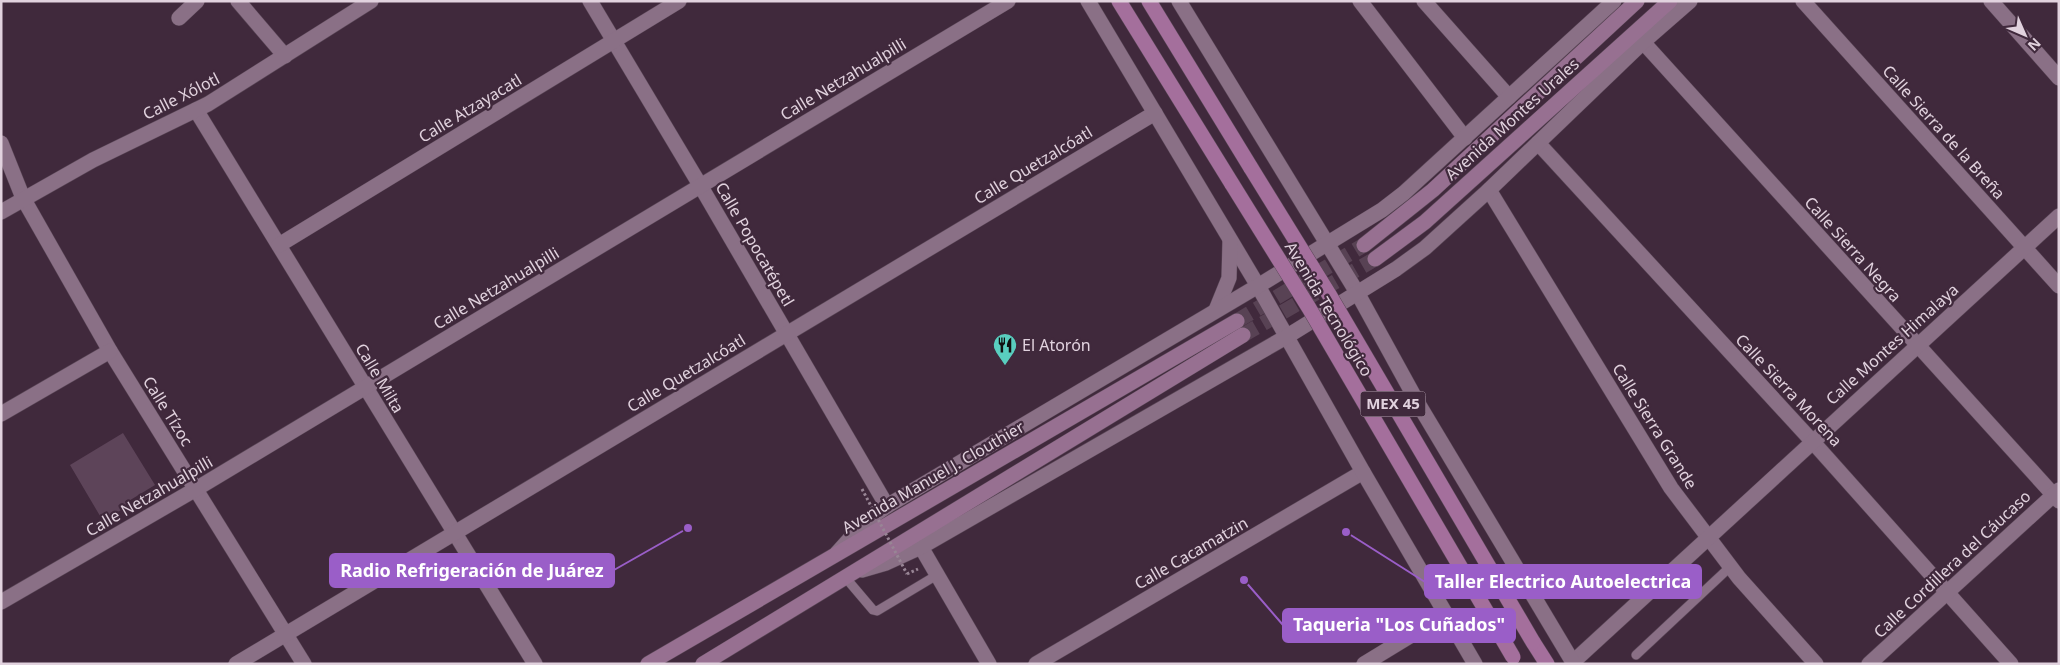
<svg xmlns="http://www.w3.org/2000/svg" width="2060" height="665" viewBox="0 0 2060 665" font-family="'Noto Sans',sans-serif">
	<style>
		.building { fill: #5d4459 }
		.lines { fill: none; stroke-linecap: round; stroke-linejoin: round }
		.secondary-tunnel { stroke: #584254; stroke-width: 15; stroke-dasharray: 15 8; stroke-linecap: butt }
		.service-casing { stroke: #5a4757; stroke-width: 10 }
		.minor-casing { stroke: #5a4757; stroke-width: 16 }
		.tertiary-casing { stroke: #5a4757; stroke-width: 16 }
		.secondary-casing { stroke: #5a4757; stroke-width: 16 }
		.primary-casing { stroke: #5a4757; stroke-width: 16 }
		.path { stroke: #988595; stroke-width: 3; stroke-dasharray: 2.5 2.5; stroke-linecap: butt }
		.service { stroke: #8a7086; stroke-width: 9 }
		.minor { stroke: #8a7086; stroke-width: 15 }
		.tertiary { stroke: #8a7086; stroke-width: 15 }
		.secondary { stroke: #977091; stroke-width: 15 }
		.primary { stroke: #a46f9c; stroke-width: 15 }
		.primary-bridge-casing { stroke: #5a4757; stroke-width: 16; stroke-linecap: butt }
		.path-bridge { stroke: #988595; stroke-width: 3; stroke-dasharray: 2.5 2.5; stroke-linecap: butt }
		.primary-bridge { stroke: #a46f9c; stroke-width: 15 }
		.labels { text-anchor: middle; stroke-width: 4.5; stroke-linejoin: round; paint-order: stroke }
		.shield { fill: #40293c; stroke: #b19fad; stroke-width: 1 }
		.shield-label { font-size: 15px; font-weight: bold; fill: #e1d2de }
		.street-label { font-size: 16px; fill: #e1d2de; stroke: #40293c }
		.poi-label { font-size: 16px; fill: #e1d2de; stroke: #40293c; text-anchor: start }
		.leader { fill: none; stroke: #9a5ec8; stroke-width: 2 }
		.callout-dot { fill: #9a5ec8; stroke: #40293c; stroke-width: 2 }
		.callout { fill: #9a5ec8; stroke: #9a5ec8; stroke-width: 2 }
		.callout-label { font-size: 18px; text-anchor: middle; font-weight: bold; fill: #fff }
	</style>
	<rect width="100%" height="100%" fill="#40293c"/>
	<polygon class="building" points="123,433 155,485 127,502 126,507 103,521 70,465"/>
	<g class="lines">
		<g class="secondary-tunnel">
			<polyline points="1237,321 1364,245"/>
			<polyline points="1243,335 1375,259"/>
		</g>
		<g class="service-casing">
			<g id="service">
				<polyline points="845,577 873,610 877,611 937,575"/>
				<polyline points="1636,655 1730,567"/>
			</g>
		</g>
		<g class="minor-casing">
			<g id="minor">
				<polyline points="238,1 285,56"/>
				<polyline points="590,1 700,185 887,506"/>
				<polyline points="1360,1 1465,138"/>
				<polyline points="1424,1 1509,97"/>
				<polyline points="1803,1 2059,286"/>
				<polyline points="1991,1 2059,78"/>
				<polyline points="179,18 197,1"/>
				<polyline points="1643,42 2059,501"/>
				<polyline points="196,110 535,664"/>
				<polyline points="1,143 23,198 110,351 304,664"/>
				<polyline points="1538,143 1812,441 2011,664"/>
				<polyline points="1489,190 1671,488 1739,578 1816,664"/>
				<polyline points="1,212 93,160 208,104 371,1"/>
				<polyline points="279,245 679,1"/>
				<polyline points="1,414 110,351"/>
				<polyline points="921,547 989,664"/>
				<polyline points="1,602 196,489 1008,1"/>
				<polyline points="1573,662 2059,216"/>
				<polyline points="236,664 1155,113"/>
				<polyline points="1036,664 1363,472"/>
				<polyline points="1364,664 1446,614"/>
				<polyline points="1869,664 2059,490"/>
			</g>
		</g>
		<g class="tertiary-casing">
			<g id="tertiary">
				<polyline points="1088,1 1258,286 1363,472 1475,664"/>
				<polyline points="1179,1 1358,294 1419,405 1574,664"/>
				<polyline points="1216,310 1229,278 1230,241"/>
				<polyline points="837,553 865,522 887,506 1258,286 1382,210 1404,193 1614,1"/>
				<polyline points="862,570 886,563 921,547 1286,337 1396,269 1425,248 1489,190 1643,42 1690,1"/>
			</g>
		</g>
		<g class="secondary-casing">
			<g id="secondary">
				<polyline points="1364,245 1433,190 1637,1"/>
				<polyline points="1375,259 1425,222 1670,1"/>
				<polyline points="648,664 1237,321"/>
				<polyline points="703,664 1243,335"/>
			</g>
		</g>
		<g class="primary-casing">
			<g id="primary">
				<polyline points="1119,1 1232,184"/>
				<polyline points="1149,1 1251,168"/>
				<polyline points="1533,642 1547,664"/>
			</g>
		</g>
		<polyline class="path" points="907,574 918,569"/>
		<use href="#service" class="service"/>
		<use href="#minor" class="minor"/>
		<use href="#tertiary" class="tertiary"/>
		<use href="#secondary" class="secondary"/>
		<use href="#primary" class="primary"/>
		<g class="primary-bridge-casing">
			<g id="primary-bridge">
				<polyline points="1251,168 1330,296 1533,642"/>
				<polyline points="1232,184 1309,308 1513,657"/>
			</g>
		</g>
		<polyline class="path-bridge" points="862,489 907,574"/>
		<use href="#primary-bridge" class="primary-bridge"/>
	</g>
	<defs>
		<g id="restaurant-pin" transform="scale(1.25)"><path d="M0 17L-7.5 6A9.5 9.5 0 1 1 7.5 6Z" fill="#59cebf" stroke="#40293c"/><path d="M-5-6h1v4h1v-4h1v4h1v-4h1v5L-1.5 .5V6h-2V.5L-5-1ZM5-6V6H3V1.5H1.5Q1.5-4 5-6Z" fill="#111"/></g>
	</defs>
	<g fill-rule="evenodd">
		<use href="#restaurant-pin" x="1005" y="345"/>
	</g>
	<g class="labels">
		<rect class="shield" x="1360.5" y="391.5" width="65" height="25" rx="4"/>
		<g class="shield-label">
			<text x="1393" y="409">MEX 45</text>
		</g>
		<g class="street-label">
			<text transform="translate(843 79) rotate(-31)" y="6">Calle Netzahualpilli</text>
			<text transform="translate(181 96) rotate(-27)" y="6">Calle Xólotl</text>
			<text transform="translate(470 108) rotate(-31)" y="6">Calle Atzayacatl</text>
			<text transform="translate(1512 119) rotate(-42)" y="6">Avenida Montes Urales</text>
			<text transform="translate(1944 132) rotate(48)" y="6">Calle Sierra de la Breña</text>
			<text transform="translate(1033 165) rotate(-31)" y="6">Calle Quetzalcóatl</text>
			<text transform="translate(755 244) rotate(60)" y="6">Calle Popocatépetl</text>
			<text transform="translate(1853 249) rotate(48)" y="6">Calle Sierra Negra</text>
			<text transform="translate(496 288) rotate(-31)" y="6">Calle Netzahualpilli</text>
			<text transform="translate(1329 309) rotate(59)" y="6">Avenida Tecnológico</text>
			<text transform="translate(1892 344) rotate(-42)" y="6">Calle Montes Himalaya</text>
			<text transform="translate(686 373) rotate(-31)" y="6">Calle Quetzalcóatl</text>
			<text transform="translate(380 378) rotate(59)" y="6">Calle Milta</text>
			<text transform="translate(1789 390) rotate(47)" y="6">Calle Sierra Morena</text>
			<text transform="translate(168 411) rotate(58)" y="6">Calle Tízoc</text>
			<text transform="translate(1655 426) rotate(58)" y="6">Calle Sierra Grande</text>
			<text transform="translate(933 477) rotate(-30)" y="6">Avenida Manuel J. Clouthier</text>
			<text transform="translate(149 496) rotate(-30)" y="6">Calle Netzahualpilli</text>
			<text transform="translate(1191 553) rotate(-30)" y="6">Calle Cacamatzin</text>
			<text transform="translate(1952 564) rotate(-43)" y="6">Calle Cordillera del Cáucaso</text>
		</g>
		<g class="poi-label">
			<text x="1022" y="351">El Atorón</text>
		</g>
	</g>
	<path class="leader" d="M688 528L614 570M1346 532L1425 582M1244 580L1283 625"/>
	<g class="callout-dot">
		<circle cx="688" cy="528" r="5"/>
		<circle cx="1346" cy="532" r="5"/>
		<circle cx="1244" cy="580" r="5"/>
	</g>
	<g class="callout">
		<rect x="330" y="554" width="284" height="33" rx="5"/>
		<rect x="1425" y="565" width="276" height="33" rx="5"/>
		<rect x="1283" y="609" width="232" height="33" rx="5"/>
	</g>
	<g class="callout-label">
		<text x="472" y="577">Radio Refrigeración de Juárez</text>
		<text x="1563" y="588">Taller Electrico Autoelectrica</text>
		<text x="1399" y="631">Taqueria "Los Cuñados"</text>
	</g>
	<rect width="2060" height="665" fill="none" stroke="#e1d2de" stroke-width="5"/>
	<g transform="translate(2025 35) rotate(135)" stroke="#40293c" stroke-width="4" paint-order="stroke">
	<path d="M0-4L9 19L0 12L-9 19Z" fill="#e1d2de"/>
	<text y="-8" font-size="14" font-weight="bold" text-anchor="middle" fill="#e1d2de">N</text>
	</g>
</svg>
